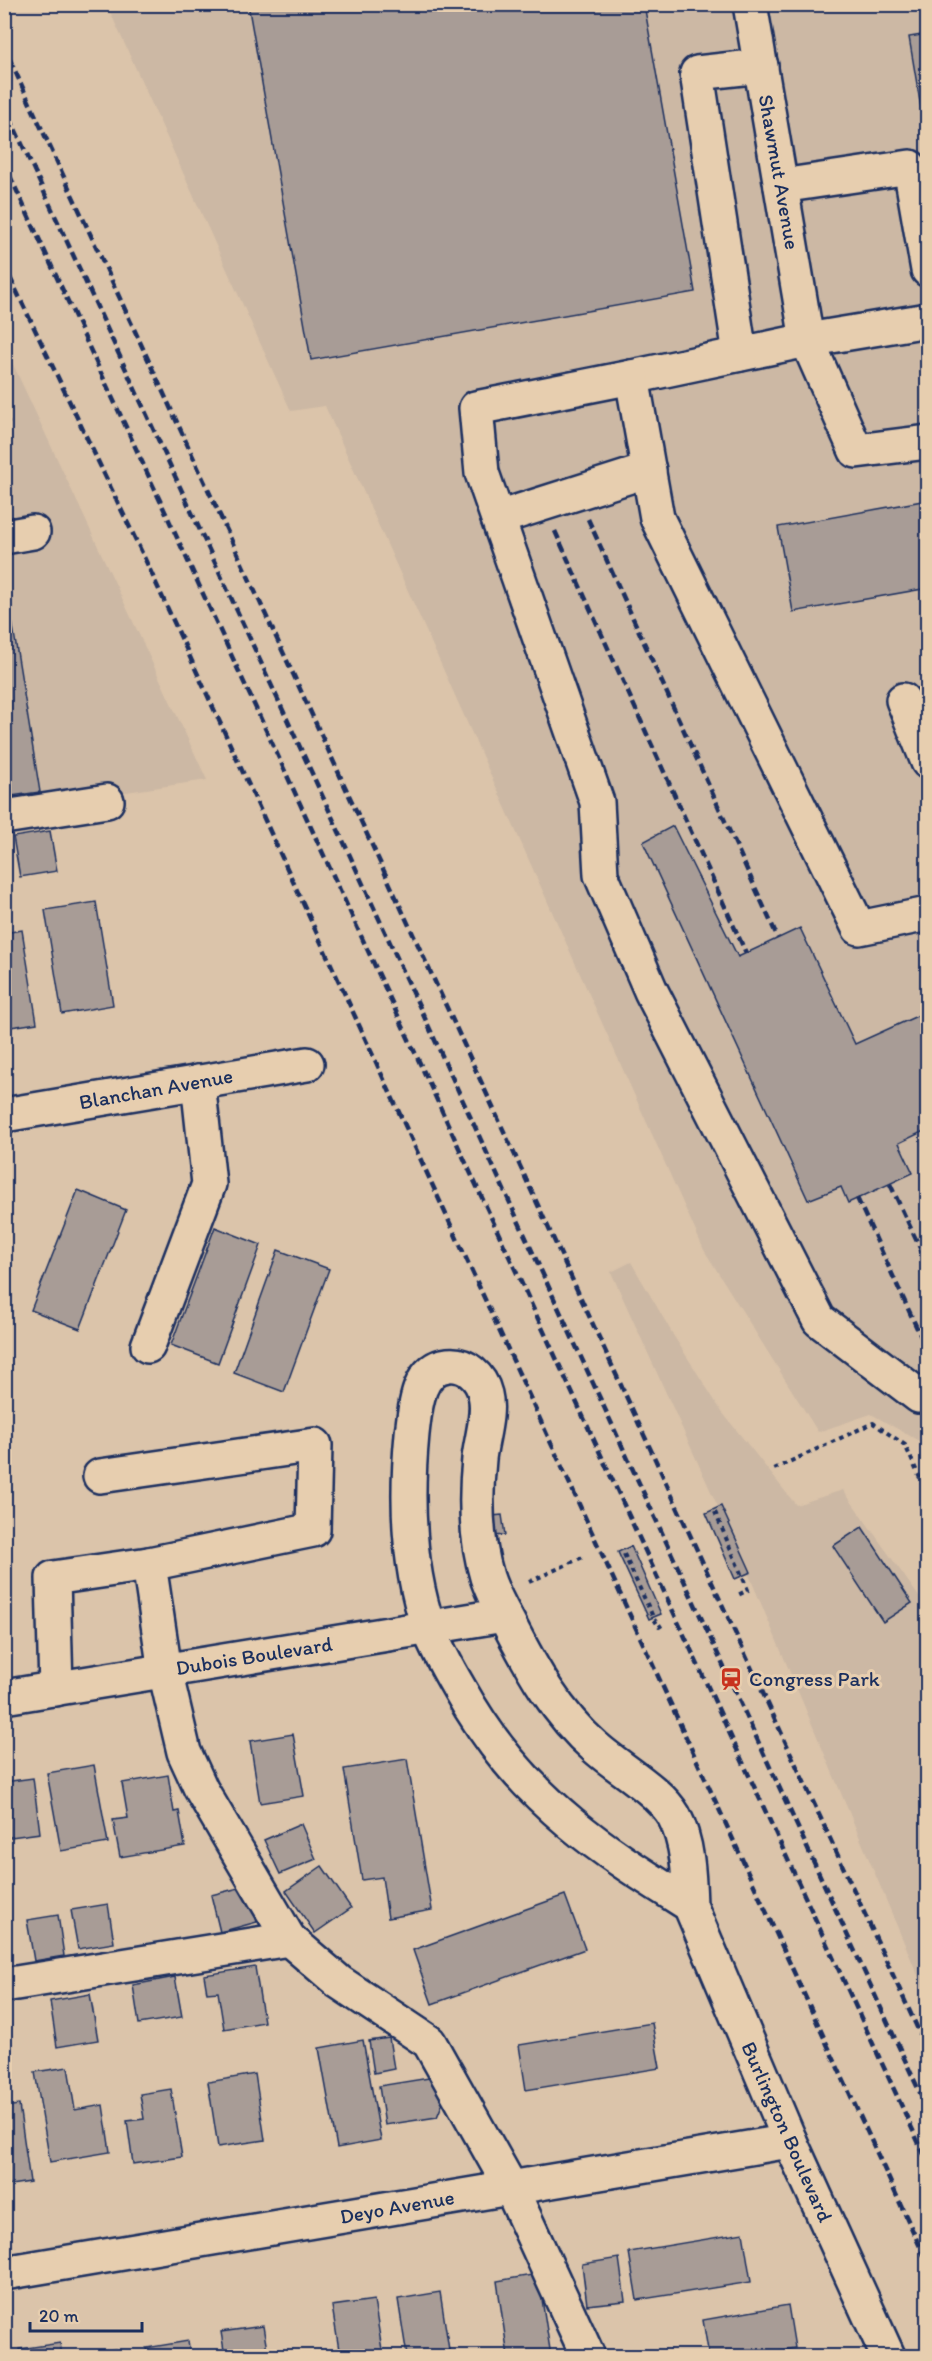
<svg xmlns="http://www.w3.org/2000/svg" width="932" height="2361" viewBox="0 0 932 2361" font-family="Itim,sans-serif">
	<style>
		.built { fill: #ccb8a4 }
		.building { fill: #a89c96; stroke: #1b2f5e; stroke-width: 1.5 }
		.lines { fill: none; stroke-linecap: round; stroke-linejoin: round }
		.minor-casing { stroke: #1b2f5e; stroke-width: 38 }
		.path { stroke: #1b2f5e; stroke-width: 4; stroke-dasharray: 4.5 4.5; stroke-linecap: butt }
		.minor { stroke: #e7ceaf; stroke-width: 33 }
		.rail { stroke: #1b2f5e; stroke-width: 4.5; stroke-dasharray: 9 4.5; stroke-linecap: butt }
		.labels { text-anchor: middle; stroke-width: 6; stroke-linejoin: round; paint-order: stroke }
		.street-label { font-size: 21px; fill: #1b2f5e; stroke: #e7ceaf }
		.poi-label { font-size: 21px; fill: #1b2f5e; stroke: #e7ceaf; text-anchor: start }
	</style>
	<rect width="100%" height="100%" fill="#dbc4aa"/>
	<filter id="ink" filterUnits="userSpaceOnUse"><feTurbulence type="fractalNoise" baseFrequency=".0167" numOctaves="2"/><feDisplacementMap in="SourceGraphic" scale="12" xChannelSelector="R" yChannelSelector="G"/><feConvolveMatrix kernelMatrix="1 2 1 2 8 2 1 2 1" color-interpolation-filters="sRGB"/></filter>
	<g filter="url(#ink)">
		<g class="built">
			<polygon points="107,5 927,5 927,1460 919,1441 871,1414 818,1432 704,1250 325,406 291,411"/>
			<polygon points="4,345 108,568 207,780 5,810"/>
			<polygon points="631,1262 675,1338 722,1412 796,1505 843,1490 927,1608 927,1997 749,1575 611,1272"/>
		</g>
		<g class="building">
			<polygon points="248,4 644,4 695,292 311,360"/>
			<polygon points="928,34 928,106 921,108 909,37"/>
			<polygon points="4,398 9,423 4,424"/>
			<polygon points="928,500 928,588 793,612 778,527"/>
			<polygon points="6,584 40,792 4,797 4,585"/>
			<polygon points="673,826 738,957 800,928 855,1044 928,1011 928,1129 899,1143 913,1173 848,1203 841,1187 808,1200 643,842"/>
			<polygon points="50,831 57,871 20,877 13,837"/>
			<polygon points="96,902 113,1005 62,1014 45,910"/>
			<polygon points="22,930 37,1023 4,1028 4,933"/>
			<polygon points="78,1190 126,1210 80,1329 31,1310"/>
			<polygon points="215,1227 261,1245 218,1363 171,1345"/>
			<polygon points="278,1250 329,1269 284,1392 234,1373"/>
			<polygon points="721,1506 751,1572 735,1579 706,1513"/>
			<polygon points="502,1515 505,1535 494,1536 492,1516"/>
			<polygon points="862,1527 912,1603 883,1622 833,1546"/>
			<polygon points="631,1546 661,1614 649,1619 618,1552"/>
			<polygon points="293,1734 304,1796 260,1803 250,1741"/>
			<polygon points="407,1759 432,1910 388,1918 382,1877 362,1880 344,1769"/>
			<polygon points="94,1765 108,1843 61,1851 47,1773"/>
			<polygon points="168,1775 174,1812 179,1811 185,1846 120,1857 113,1820 128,1818 122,1783"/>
			<polygon points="33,1778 40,1833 4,1838 4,1782"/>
			<polygon points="301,1824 316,1859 280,1874 264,1840"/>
			<polygon points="322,1866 351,1908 315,1933 286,1891"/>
			<polygon points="247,1886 257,1922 220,1932 211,1895"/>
			<polygon points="565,1895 585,1949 432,2004 413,1950"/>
			<polygon points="108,1904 114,1943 78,1949 71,1910"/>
			<polygon points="58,1915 64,1956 34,1961 27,1920"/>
			<polygon points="255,1967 264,2022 224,2029 218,1992 207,1993 204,1975"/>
			<polygon points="175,1977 182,2017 139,2024 133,1985"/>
			<polygon points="90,1994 98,2040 57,2047 50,2001"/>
			<polygon points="4,2009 10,2043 4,2044"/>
			<polygon points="652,2023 660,2068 526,2090 519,2045"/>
			<polygon points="389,2038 394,2069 374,2073 369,2041"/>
			<polygon points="363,2040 381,2140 337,2148 319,2048"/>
			<polygon points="68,2067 75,2110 103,2105 110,2152 50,2162 35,2072"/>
			<polygon points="255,2074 265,2140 218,2147 208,2082"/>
			<polygon points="429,2078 446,2095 437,2117 385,2125 379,2086"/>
			<polygon points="171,2089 182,2157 133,2164 127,2121 144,2119 140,2094"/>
			<polygon points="19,2105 30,2182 4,2186 4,2107"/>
			<polygon points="743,2233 751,2282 637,2300 629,2252"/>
			<polygon points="619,2258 625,2301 587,2305 582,2264"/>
			<polygon points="538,2274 551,2356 508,2356 497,2281"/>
			<polygon points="440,2292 450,2356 407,2356 398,2299"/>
			<polygon points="374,2300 383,2356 340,2356 332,2306"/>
			<polygon points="788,2305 795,2348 743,2356 709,2356 703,2320"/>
			<polygon points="263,2326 268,2356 225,2356 221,2332"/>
			<polygon points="188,2341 190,2356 148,2356 146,2348"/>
			<polygon points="60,2343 62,2356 21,2356 19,2349"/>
			<polygon points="115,2349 117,2356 71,2356"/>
			<polygon points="662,2351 663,2356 633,2356"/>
		</g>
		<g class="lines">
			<g class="minor-casing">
				<g id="minor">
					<polyline points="750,4 807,340 856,451 928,442"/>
					<polyline points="781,186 910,167 928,270"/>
					<polyline points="928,320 807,340 632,377 657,518 859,928 928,914"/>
					<polyline points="740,354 697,73 761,66"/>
					<polyline points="632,377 476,408 482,473 597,802 601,875 651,991 819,1320 919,1396"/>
					<polyline points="498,518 649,470"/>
					<polyline points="4,537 33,532"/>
					<polyline points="903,700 928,762"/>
					<polyline points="4,817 107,801"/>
					<polyline points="4,1115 307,1064"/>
					<polyline points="148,1346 209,1184 198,1082"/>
					<polyline points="100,1476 315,1445 313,1530 149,1564 165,1671 184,1752 201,1789 289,1939 339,1982 429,2042 511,2188 588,2356"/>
					<polyline points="56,1689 53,1578 149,1564"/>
					<polyline points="4,1697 504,1615"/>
					<path d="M 690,1905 C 649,1879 608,1854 571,1823 C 523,1783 489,1742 459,1688 C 448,1669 437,1650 429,1629 C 408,1568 406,1497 412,1434 C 415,1409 417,1368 448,1365 C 466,1363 481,1377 485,1394 C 490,1414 481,1439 479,1459 C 475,1498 476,1540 487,1577 C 492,1593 501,1609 509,1624 C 532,1669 557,1714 595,1747 C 618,1768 659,1790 674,1816 C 688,1842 689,1876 690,1905 L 790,2141 L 888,2356"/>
					<polyline points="4,1985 289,1939"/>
					<polyline points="4,2273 790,2141"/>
				</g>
			</g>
			<g class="path">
				<polyline points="774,1469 873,1423 905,1445 928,1496"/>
				<polyline points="715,1512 748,1590 738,1595"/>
				<polyline points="624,1554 654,1619 659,1627 662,1625"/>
				<polyline points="529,1582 585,1556"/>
			</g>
			<use href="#minor" class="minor"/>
			<g class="rail">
				<polyline points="4,47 928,2051"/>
				<polyline points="4,105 928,2110"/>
				<polyline points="4,163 928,2163"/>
				<polyline points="4,265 144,557 928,2264"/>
				<polyline points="588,519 778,938"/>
				<polyline points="555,531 746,953"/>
				<polyline points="890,1184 928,1265"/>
				<polyline points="857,1198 928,1352"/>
			</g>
		</g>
	</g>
	<defs>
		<g id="station-bare" transform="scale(1.8)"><path d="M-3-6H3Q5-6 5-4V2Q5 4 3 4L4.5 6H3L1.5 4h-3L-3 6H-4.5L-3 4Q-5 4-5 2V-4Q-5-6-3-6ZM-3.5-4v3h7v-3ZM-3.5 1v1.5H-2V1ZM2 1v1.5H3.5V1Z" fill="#c8321e" stroke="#e7ceaf" stroke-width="2.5" paint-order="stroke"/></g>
	</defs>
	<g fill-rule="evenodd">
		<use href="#station-bare" x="731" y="1679"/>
	</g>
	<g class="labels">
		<g class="street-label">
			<text transform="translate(779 172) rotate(80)" y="7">Shawmut Avenue</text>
			<text transform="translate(156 1089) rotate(-10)" y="7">Blanchan Avenue</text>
			<text transform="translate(254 1656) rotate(-9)" y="7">Dubois Boulevard</text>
			<text transform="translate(787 2132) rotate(66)" y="7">Burlington Boulevard</text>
			<text transform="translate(397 2207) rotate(-10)" y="7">Deyo Avenue</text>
		</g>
		<g class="poi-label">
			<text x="749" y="1686">Congress Park</text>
		</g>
	</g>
	<rect width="932" height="2361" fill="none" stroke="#e7ceaf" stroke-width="24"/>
	<rect x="12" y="12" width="908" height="2337" fill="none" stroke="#1b2f5e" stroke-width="2" filter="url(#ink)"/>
	<path d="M30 2322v9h112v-9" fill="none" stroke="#1b2f5e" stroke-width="3"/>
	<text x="39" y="2322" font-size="18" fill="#1b2f5e" stroke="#e7ceaf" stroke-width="4.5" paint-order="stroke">20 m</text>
</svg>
